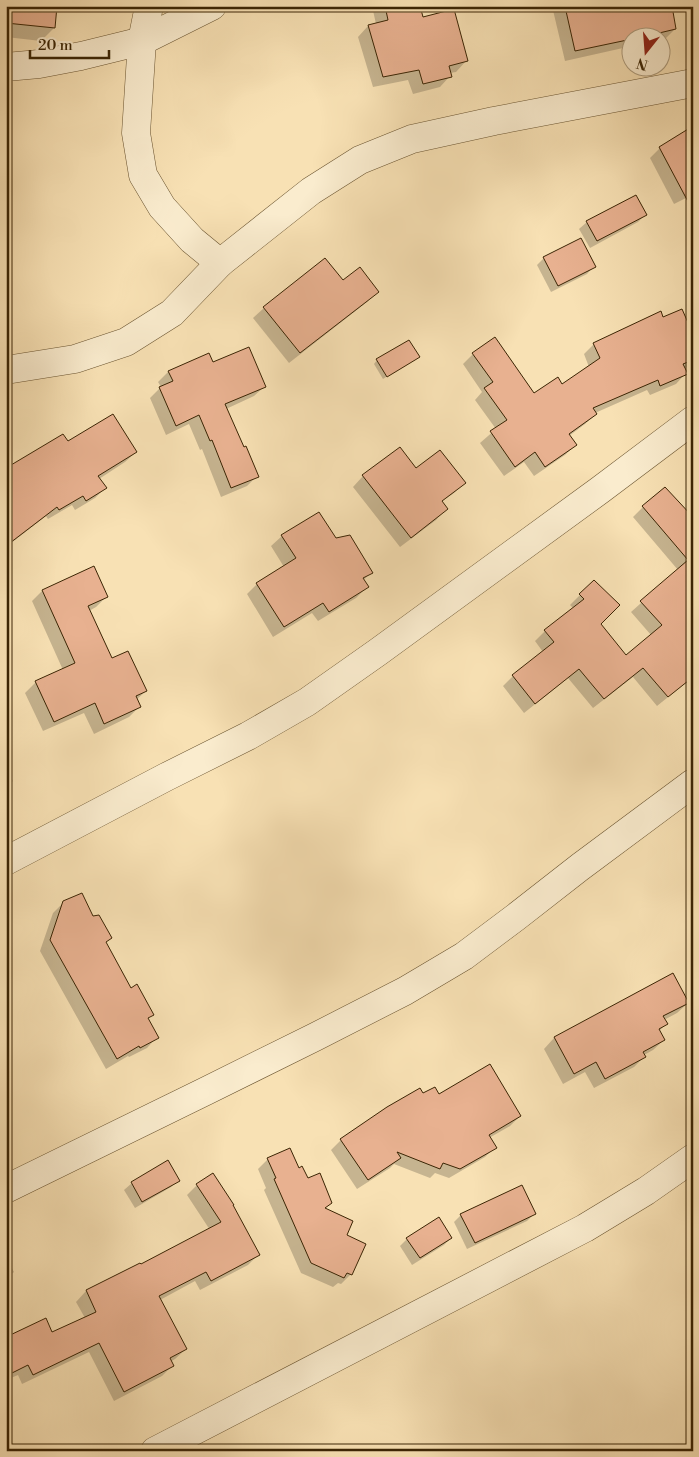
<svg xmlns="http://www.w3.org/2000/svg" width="699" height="1457" viewBox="0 0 699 1457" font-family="'Libre Bodoni',serif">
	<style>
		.shadow { fill: #0003 }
		.building { fill: #e8b190; stroke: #3b2504 }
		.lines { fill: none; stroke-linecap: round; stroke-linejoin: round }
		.minor-casing { stroke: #6a5430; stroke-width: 29 }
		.minor { stroke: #faecce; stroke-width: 28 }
	</style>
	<rect width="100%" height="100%" fill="#f8e1b4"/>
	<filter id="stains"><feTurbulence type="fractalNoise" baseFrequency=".004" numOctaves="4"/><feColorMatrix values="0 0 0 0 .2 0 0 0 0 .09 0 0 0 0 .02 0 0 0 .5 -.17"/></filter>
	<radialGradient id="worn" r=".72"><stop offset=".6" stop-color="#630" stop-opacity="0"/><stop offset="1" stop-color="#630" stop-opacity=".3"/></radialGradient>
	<g class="shadow">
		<polygon points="6,6 54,28 41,41 6,37"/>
		<polygon points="372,6 419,6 422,18 466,61 456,72 450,73 450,76 440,87 413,94 408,80 373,87 358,37 368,26 376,24"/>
		<polygon points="552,6 671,6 675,29 665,39 662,39 662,38 632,38 632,46 565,61"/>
		<polygon points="660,148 690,196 674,204 650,158"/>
		<polygon points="635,197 645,215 638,222 590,248 579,229 587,222"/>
		<polygon points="544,258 594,266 587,274 551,292 537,265"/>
		<polygon points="342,282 377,292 367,302 289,363 253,318 264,308"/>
		<polygon points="663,319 693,337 693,363 684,369 686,373 676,384 650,395 647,390 595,413 596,414 585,424 569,436 575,445 565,455 534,476 524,462 504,476 480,443 496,429 475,400 482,392 463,364 473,354 534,395 562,386 589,367 584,354 594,344"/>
		<polygon points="418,357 383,379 374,364 377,360"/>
		<polygon points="212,364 265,386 254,396 226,409 257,476 247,486 221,497 202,449 200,450 189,424 166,435 150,398 161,387 158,382 168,372"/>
		<polygon points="67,443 136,452 125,462 99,479 105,488 95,498 75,510 72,505 48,519 46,516 6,547 6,461 11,467"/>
		<polygon points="416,470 464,482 454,493 441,502 446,509 436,520 400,547 353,487 363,476"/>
		<polygon points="643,507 691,517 693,515 693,677 657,706 633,677 593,708 568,678 524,713 503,686 513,676 543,652 535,641 545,631 574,609 570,605 594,581 599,624 626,657 651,635 631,612 678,570 633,517"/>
		<polygon points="282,536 335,539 371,572 363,581 367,587 356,598 318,621 312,613 273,637 247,594 257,584 284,567 271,546"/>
		<polygon points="42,591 107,596 96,607 89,611 112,660 146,691 136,700 139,707 129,717 94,734 84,713 43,731 25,693 36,682 63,670 32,601"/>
		<polygon points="6,734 12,744 6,750"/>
		<polygon points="6,769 13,781 6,788"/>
		<polygon points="64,902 92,917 110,938 105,943 130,989 152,1015 147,1020 157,1037 147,1048 129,1057 128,1056 106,1069 40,951 53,913"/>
		<polygon points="673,975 688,1003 677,1013 664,1020 666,1024 659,1031 664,1040 653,1050 644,1055 645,1056 634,1067 594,1088 585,1072 563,1084 544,1049 554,1038"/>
		<polygon points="423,1095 438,1095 520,1116 510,1126 489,1138 495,1147 485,1157 449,1178 435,1173 430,1178 394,1164 390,1168 357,1189 331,1150 341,1140"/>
		<polygon points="268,1159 298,1169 307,1180 331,1203 324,1209 345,1236 351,1274 341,1284 338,1283 333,1287 301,1273 264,1190 266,1188 258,1169"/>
		<polygon points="178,1180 171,1187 135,1208 124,1190 132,1183"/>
		<polygon points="197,1185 232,1205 258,1255 248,1265 200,1290 195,1281 160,1300 186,1349 175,1359 170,1362 172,1366 162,1376 114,1401 89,1352 22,1384 18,1375 6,1380 6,1338 52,1334 85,1318 76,1302 86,1291 139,1265 140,1266 210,1230 187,1195"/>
		<polygon points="534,1214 527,1221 467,1249 454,1222 461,1215"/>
		<polygon points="451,1238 444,1245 412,1265 400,1246 407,1239"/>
		<polygon points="6,1258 14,1272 6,1279"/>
	</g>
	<g class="building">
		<polygon points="6,6 57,6 55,28 6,23"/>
		<polygon points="385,6 420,6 423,17 454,9 468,61 449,66 452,77 423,84 419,70 383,77 368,25 388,20"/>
		<polygon points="589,6 672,6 676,29 638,38 632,38 632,39 575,51 566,11"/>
		<polygon points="693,126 693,211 659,147"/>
		<polygon points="636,195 647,215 597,241 586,221"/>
		<polygon points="581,238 596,267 558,286 543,257"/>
		<polygon points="325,258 343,280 360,267 379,292 300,353 263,307"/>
		<polygon points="682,309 693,334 693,360 683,364 688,374 660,386 658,380 593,408 597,414 569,434 577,445 545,467 535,452 515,467 490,431 507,420 484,388 493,382 472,353 495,337 534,393 558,377 562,384 600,358 593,343 661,311 663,317"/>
		<polygon points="409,340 420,357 387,377 376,359"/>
		<polygon points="249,347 266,387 225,404 244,447 246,446 259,477 231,488 212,440 210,441 199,415 176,426 159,387 173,381 168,371 209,353 213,362"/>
		<polygon points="113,414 137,452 98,476 107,488 86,501 83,496 59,510 57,507 6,546 6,468 63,434 68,441"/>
		<polygon points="400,447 416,468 440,450 466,483 442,501 448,509 411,538 362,475"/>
		<polygon points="665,487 693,517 693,677 668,697 643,668 604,699 579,669 535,704 512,675 554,642 544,630 584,599 579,594 594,580 620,605 601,624 626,655 662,625 640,601 688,560 642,506"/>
		<polygon points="319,512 336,538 350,535 373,573 363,578 369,587 329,612 323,603 284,627 256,583 296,558 281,535"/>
		<polygon points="94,566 108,597 88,606 112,658 128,651 147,691 136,696 141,707 104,724 95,703 54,722 35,681 75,663 42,590"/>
		<polygon points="82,893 93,916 99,915 112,938 106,942 131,988 137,984 154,1015 148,1018 159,1038 140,1048 139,1046 117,1059 50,940 63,901"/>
		<polygon points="673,973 689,1003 663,1016 668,1024 659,1029 665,1040 643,1052 646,1057 605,1079 596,1062 574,1074 554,1037"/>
		<polygon points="490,1064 521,1116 489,1135 497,1148 460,1169 443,1163 440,1169 397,1152 401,1158 368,1180 340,1139 387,1107 420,1088 423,1093 435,1087 439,1094"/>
		<polygon points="290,1148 299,1168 302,1166 308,1178 320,1173 332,1203 325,1208 353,1221 347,1235 366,1244 352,1275 347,1273 344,1278 311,1263 274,1179 276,1178 267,1158"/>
		<polygon points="168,1160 180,1181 142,1202 131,1182"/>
		<polygon points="213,1173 234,1205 233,1205 260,1255 211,1281 206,1272 159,1296 187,1349 170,1358 174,1366 124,1392 99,1343 33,1375 28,1365 6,1376 6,1337 46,1318 52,1332 96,1312 86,1290 140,1263 141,1264 221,1222 196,1184"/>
		<polygon points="522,1185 536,1214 475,1243 460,1214"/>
		<polygon points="439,1217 452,1238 420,1258 406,1238"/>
	</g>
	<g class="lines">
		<g class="minor-casing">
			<g id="minor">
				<polyline points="149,6 142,41 136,133 143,175 162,207 192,240 220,263"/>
				<polyline points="6,67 39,64 81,56 142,41 212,6"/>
				<polyline points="6,370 75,359 126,342 172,313 220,263 311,191 360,160 412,139 494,121 693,83"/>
				<polyline points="6,861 166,777 248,736 307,702 378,652 600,490 693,420"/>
				<polyline points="6,1189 206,1091 315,1037 405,991 464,956 516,917 580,867 693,783"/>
				<polyline points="155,1451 585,1228 646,1191 693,1158"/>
			</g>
		</g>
		<use href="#minor" class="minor"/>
	</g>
	<rect width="699" height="1457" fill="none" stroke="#f8e1b4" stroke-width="25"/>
	<rect x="8" y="8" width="684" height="1442" fill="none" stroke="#3b2504" stroke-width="2.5"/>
	<rect x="12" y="12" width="674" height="1432" fill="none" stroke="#3b2504"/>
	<g transform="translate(646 52) rotate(197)"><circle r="24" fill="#faecce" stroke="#ae9c7d"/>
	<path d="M0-4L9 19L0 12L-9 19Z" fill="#8f2418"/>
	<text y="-8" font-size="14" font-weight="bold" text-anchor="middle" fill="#3b2504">N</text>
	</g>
	<path d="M30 50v8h79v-8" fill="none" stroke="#3b2504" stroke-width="2.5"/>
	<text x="38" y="50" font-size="15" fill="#3b2504" stroke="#faecce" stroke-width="4" paint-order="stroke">20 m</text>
	<rect width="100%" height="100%" filter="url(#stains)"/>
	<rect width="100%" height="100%" fill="url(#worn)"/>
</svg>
